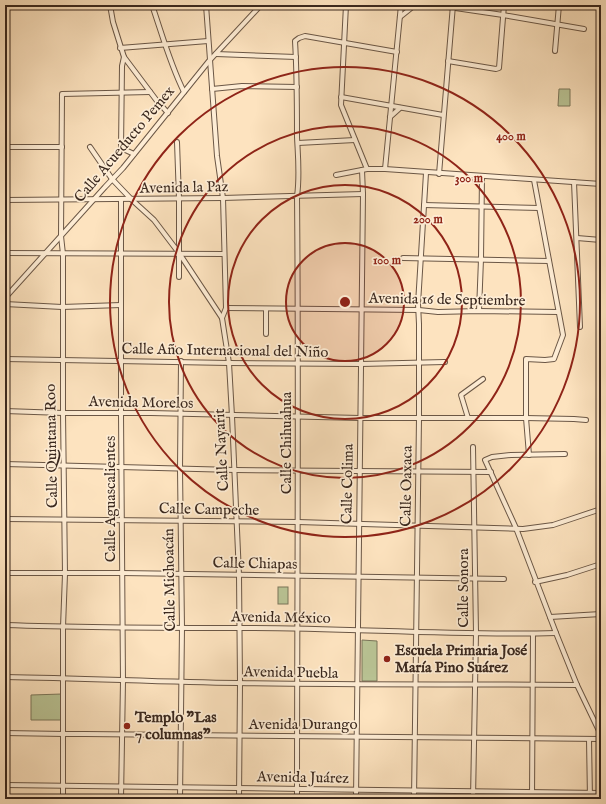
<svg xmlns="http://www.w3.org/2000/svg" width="606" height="804" viewBox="0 0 606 804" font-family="'IM FELL English',serif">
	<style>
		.green { fill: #bac596; stroke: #7a765a }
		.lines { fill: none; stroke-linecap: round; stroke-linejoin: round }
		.minor-casing { stroke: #6b5746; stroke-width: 6 }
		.minor { stroke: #feedd5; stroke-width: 4 }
		.ring { fill: none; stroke: #8f2418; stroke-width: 2 }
		.poi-dot { fill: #8f2418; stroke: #feedd5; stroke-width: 1.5 }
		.labels { text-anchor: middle; stroke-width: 3.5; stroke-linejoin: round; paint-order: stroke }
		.street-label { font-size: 15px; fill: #3a281e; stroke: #feedd5 }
		.poi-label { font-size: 15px; font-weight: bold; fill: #3a281e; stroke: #feedd5; text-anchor: start }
		.centre { fill: #8f2418; stroke: #feedd5; stroke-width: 2 }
		.ring-label { font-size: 12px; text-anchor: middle; font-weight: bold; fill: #8f2418; stroke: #feedd5; stroke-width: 3.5; stroke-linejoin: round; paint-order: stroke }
	</style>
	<rect width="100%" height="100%" fill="#fde3bf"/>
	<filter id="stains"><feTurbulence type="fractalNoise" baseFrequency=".005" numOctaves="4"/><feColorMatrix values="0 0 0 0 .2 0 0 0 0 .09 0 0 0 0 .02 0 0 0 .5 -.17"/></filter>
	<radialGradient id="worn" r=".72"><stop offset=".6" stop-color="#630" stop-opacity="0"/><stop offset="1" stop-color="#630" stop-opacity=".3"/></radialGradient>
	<g class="green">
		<polygon points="559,89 570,89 570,106 558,106"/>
		<rect x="278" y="587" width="10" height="17"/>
		<polygon points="362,640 377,641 377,681 362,681"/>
		<polygon points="62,694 62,720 31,720 31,695"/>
	</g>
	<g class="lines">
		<g class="minor-casing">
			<g id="minor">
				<polyline points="110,5 113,22 124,57 157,101 168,113"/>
				<path d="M 152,5 C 162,34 170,64 184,92"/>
				<polyline points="206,5 217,156 223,198 226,308 222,318"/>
				<polyline points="346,5 341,105 367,169"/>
				<polyline points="435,5 503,15 584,29"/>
				<polyline points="400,17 415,5"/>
				<polyline points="120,48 208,41"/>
				<polyline points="555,51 559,5"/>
				<polyline points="216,54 296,57"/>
				<polyline points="124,57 122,66 121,148 134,154"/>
				<polyline points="448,61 496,69 499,68 504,5"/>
				<polyline points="212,89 242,86 297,87"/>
				<polyline points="341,97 443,115"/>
				<polyline points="390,117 400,108"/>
				<polyline points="177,142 179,199 179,277"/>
				<polyline points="298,143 355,140"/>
				<polyline points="5,147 62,147"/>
				<polyline points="90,147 112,179 131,199 154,220 179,253 222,318 229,363 232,416 239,575 240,683 239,799"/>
				<polyline points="385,169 401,5"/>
				<polyline points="439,174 453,5"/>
				<polyline points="336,175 367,169 385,169 601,184"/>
				<polyline points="574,182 580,327"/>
				<polyline points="5,200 223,198 363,194"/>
				<polyline points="424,205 539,208"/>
				<polyline points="577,238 601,240"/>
				<polyline points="5,253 224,254"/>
				<polyline points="403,258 549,261"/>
				<polyline points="5,298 105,187 123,168 209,61 261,5"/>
				<polyline points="5,304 62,307 121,305"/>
				<polyline points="226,308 419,310 438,312 479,311 558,312"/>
				<polyline points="479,311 481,259 482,176"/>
				<polyline points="266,334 266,309"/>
				<polyline points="5,359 229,363 361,364 445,362"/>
				<polyline points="5,411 63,413 151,413 360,418 526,418 574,419 586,420"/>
				<polyline points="468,418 461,395 483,379"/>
				<polyline points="565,454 511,455 492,457 485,460 516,528 556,633 577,685 601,735"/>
				<polyline points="529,455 526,418 526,359 545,360 554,359 563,335 534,180"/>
				<polyline points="5,464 235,470 491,472"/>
				<polyline points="5,519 298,522 523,529 553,525 601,509"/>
				<polyline points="5,573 122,573 504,579"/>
				<polyline points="535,582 567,575 601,564"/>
				<polyline points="550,617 601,614"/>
				<polyline points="5,618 5,754"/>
				<path d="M 5,625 C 87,628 168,628 250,628 C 352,628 454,636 556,633"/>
				<path d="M 5,677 C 83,678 160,682 238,683 C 351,685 464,684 577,685"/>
				<polyline points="5,733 64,734 85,734 601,739"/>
				<polyline points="589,739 590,799"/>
				<path d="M 5,785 C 204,787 402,791 601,793"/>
				<polyline points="63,799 63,627 65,574 63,413 63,254 61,236 62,94 150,92"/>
				<polyline points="121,799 123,681 121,413 121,200"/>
				<polyline points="180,799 182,628 180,469 181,361"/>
				<path d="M 297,799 C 297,598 299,397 297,196 C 300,176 298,157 297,137 C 297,105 297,73 295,41 L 299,38 L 305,36 L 397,52"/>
				<polyline points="356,799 363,194 362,170"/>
				<polyline points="414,799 419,418 419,324 418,304 426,173"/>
				<polyline points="473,799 476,633 473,447"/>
				<polyline points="532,799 533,634"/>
			</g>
		</g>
		<use href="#minor" class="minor"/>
	</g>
	<circle cx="345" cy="302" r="59" fill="#8f2418" fill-opacity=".12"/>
	<g class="ring">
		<circle cx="345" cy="302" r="59"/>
		<circle cx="345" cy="302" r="117"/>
		<circle cx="345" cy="302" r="176"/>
		<circle cx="345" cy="302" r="235"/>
	</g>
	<g class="poi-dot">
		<circle cx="387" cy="659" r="4"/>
		<circle cx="127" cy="726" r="4"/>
	</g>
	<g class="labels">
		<g class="street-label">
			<text transform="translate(124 144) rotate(-50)" y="5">Calle Acueducto Pemex</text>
			<text transform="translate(184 187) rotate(-1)" y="5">Avenida la Paz</text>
			<text transform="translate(447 299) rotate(1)" y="5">Avenida 16 de Septiembre</text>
			<text transform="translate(225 350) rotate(1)" y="5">Calle Año Internacional del Niño</text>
			<text transform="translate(141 402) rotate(1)" y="5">Avenida Morelos</text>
			<text transform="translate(286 443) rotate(-90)" y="5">Calle Chihuahua</text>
			<text transform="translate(51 446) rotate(-91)" y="5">Calle Quintana Roo</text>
			<text transform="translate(221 450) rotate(-93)" y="5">Calle Nayarit</text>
			<text transform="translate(347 484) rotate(-89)" y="5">Calle Colima</text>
			<text transform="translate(406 486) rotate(-89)" y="5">Calle Oaxaca</text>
			<text transform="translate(110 499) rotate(-90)" y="5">Calle Aguascalientes</text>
			<text transform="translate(209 509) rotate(1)" y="5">Calle Campeche</text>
			<text transform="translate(255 563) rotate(1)" y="5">Calle Chiapas</text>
			<text transform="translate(169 580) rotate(-91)" y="5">Calle Michoacán</text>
			<text transform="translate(463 588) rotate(-90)" y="5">Calle Sonora</text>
			<text transform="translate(281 617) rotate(1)" y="5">Avenida México</text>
			<text transform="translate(291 672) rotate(1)" y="5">Avenida Puebla</text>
			<text x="303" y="729">Avenida Durango</text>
			<text transform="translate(303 777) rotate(1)" y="5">Avenida Juárez</text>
		</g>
		<g class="poi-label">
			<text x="395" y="655">Escuela Primaria José<tspan x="395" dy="17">María Pino Suárez</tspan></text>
			<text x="135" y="722">Templo "Las<tspan x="135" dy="17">7 columnas"</tspan></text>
		</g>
	</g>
	<circle cx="345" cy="302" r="6" class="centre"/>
	<g class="ring-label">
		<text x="511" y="140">400 m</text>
		<text x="469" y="182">300 m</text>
		<text x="428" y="223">200 m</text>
		<text x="387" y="264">100 m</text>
	</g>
	<rect width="606" height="804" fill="none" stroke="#fde3bf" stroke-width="20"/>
	<rect x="6" y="6" width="594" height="792" fill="none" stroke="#3a281e" stroke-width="2"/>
	<rect x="10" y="10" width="586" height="784" fill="none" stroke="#3a281e"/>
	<rect width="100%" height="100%" filter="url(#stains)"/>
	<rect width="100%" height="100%" fill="url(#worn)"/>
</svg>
